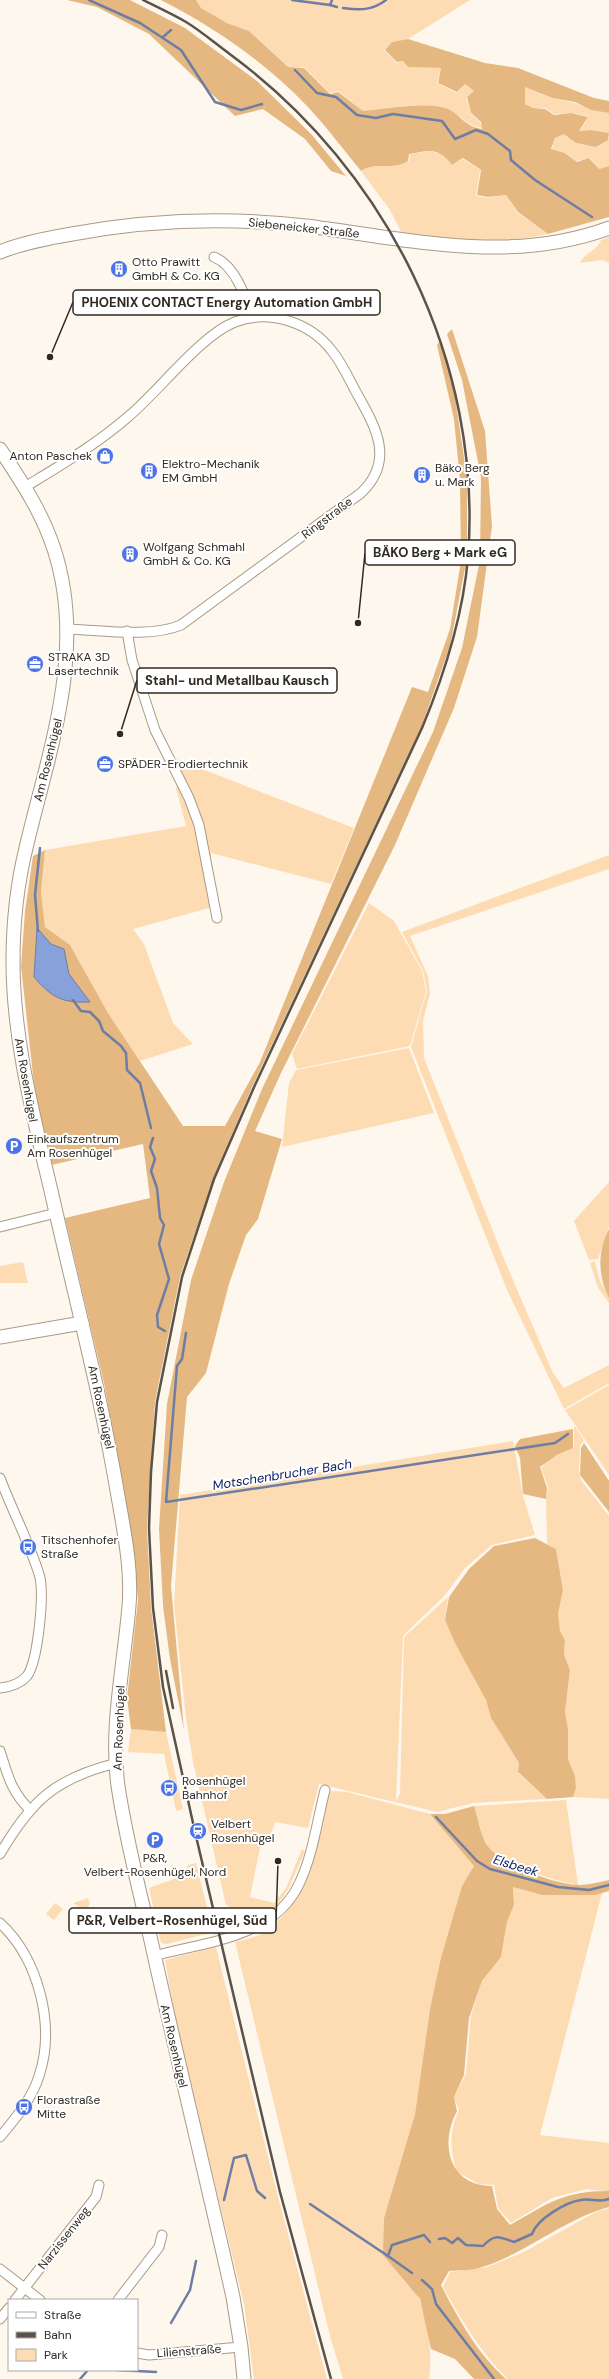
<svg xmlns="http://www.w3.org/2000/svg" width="609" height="2379" viewBox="0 0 609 2379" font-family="'DM Sans',sans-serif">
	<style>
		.green { fill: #fddcb3 }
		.forest { fill: #e4b880 }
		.water { fill: #89a1da; stroke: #6e7da3 }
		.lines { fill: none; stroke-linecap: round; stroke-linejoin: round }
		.stream { stroke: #6e7da3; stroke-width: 2.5 }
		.street-casing { stroke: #aa9a86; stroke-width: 11 }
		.secondary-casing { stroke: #aa9a86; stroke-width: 15 }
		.street { stroke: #fff; stroke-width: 9 }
		.secondary { stroke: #fff; stroke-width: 13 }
		.rail { stroke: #59534a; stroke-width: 2.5 }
		.labels { text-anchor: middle; stroke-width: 4; stroke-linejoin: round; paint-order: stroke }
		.street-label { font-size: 12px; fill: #302a22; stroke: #fff }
		.poi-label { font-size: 12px; fill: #302a22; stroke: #fff; text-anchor: start }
		.water-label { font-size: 13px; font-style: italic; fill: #102365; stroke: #fff }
		.leader { fill: none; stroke: #302a22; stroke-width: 1.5 }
		.callout-dot { fill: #302a22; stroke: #fff; stroke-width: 1.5 }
		.callout { fill: #fff; stroke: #302a22; stroke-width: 1.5 }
		.callout-label { font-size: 13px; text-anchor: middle; font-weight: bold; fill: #302a22 }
	</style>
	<rect width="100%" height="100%" fill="#fef7ee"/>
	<g class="green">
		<path d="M 196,0 L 470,0 L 408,39 L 393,42 L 384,50 L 397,63 L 403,61 L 408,67 L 441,68 L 437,83 L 457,93 L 465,84 L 474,91 L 466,98 L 471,114 L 480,122 L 482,128 C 463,125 459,111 444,108 C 419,102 388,108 363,111 L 338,91 L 330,93 L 304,67 L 288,67 L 249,31 L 227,23 L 201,8 Z"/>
		<polygon points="525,87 551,98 575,103 591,110 609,113 609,133 590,130 579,131 586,122 588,116 571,113 554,114 545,108 533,108 525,104"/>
		<polygon points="564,134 576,143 596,147 608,140 609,136 609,166 599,169 590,158 576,161 566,153 552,149 555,138"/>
		<path d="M 429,151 L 443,154 L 452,165 L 463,159 L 480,170 L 476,196 L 488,198 L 506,195 L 518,213 L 548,234 C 495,246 455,239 402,233 L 390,210 L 361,171 C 375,161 393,171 409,161 L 410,154 Z"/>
		<path d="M 609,237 L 609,263 L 603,260 L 580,263 C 584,253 598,250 601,240 Z"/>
		<polygon points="176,759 354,828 331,884 211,853 213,907 133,929 144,944 173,1023 193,1044 140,1061 108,1013 70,945 45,927 41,892 45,850 186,826 176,788 178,785"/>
		<polygon points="609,855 609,869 410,936 428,976 430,994 423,1021 424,1058 504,1259 553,1373 564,1388 609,1365 609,1383 564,1409 507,1290 411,1047 427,990 423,971 402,932"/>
		<polygon points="369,903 394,921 422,971 426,991 410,1046 297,1069 292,1054"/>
		<polygon points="409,1048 434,1113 282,1147 289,1083 296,1070"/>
		<polygon points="609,1182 609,1226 598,1259 589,1260 574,1221"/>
		<polygon points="595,1261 600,1281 609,1296 609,1303 598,1288 590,1263"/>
		<polygon points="23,1262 28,1283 0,1283 0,1266"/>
		<polygon points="609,1385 609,1475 565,1410"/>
		<polygon points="574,1425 584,1440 580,1446 579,1471 581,1480 609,1516 609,1799 573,1797 576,1788 575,1776 568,1759 568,1729 565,1712 570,1670 564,1655 565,1640 560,1631 558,1614 563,1590 556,1549 547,1544 546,1499 548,1487 541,1468 552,1458 574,1447"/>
		<polygon points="513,1441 523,1496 535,1535 492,1545 465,1568 445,1595 403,1636 396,1801 400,1794 404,1637 448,1597 445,1620 486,1700 491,1718 519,1763 518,1773 547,1799 473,1803 437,1812 319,1784 308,1828 275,1822 268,1844 261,1843 250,1897 274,1903 286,1888 302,1849 305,1851 288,1890 274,1909 240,1928 237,1922 231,1922 228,1905 226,1905 193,1762 186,1718 174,1605 180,1495"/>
		<polygon points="131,1729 166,1732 183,1809 176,1811 164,1754 128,1752"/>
		<path d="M 332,1791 L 347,1792 L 430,1814 L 475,1866 L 462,1886 L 430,2009 L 415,2114 L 384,2218 C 407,2269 437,2321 429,2379 L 343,2379 L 330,2336 L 235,1942 C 243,1940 254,1938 261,1934 C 308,1907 316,1842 327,1794 Z"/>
		<path d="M 566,1800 L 578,1885 C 554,1880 496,1865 485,1842 C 480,1831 478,1818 474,1806 Z"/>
		<polygon points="196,1863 213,1932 167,1944 161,1943 149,1888 182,1876 188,1865"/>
		<path d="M 513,1887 L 542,1895 L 602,1893 L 540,2135 L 609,2143 L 609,2192 L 586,2189 L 552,2198 L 511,2223 L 498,2208 L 494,2185 L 479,2184 L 457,2172 C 450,2152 449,2130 459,2110 L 454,2097 L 466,2074 L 471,2015 L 482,1981 L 501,1957 L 507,1922 L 514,1905 Z"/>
		<polygon points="88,1898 90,1904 85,1911 73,1903"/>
		<polygon points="55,1903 63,1909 54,1920 46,1914"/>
		<polygon points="216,1947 277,2193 327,2379 254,2379 244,2304 177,2027 165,1960"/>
		<path d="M 609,2208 L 609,2379 L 508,2379 C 480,2352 462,2321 443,2287 L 450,2272 L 487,2267 L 522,2253 L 596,2212 Z"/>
	</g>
	<g class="forest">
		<polygon points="67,0 130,0 185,28 257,81 312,135 346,176 331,171 305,139 263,109 235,116 149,34 97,7"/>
		<path d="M 161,0 L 196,0 L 201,8 L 227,23 L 249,31 L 288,67 L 304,68 L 330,94 L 338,92 L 363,111 C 386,109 422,102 445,108 C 460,112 462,126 482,129 L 481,122 L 471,113 L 467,97 L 474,91 L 465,84 L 457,92 L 438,83 L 441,68 L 408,67 L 403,61 L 397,62 L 385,50 L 392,42 L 408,39 L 485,63 L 518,68 L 594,98 L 609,101 L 609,113 L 591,110 L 575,102 L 552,98 L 525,87 L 525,104 L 533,108 L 545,109 L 554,115 L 571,113 L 588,117 L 579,131 L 590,130 L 609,133 L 608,140 L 596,147 L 576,143 L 564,134 L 555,138 L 551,149 L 565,153 L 577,162 L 589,158 L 599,169 L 609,166 L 609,217 L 548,234 L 518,212 L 506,195 L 488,197 L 477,195 L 481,170 L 463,158 L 452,165 C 438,147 430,150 409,154 L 408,161 C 393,171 375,161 361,171 C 343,149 326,126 306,105 C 266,63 214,27 161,0 Z"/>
		<polygon points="452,329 485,431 492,526 477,637 454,708 395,845 281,1073 255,1131 282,1139 258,1219 246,1235 229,1284 206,1373 187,1397 171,1586 184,1730 170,1659 163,1606 159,1529 167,1404 191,1280 224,1182 262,1089 433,732 462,648 480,560 481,477 462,380 447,334"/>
		<polygon points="440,341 453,383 467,478 467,558 450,646 421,728 253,1085 213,1179 180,1277 155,1402 147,1528 151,1607 166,1732 131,1729 127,1698 138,1600 132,1538 104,1383 65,1218 150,1198 143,1144 47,1166 43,1150 33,1075 21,966 25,911 33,856 45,850 41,892 45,927 70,945 108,1013 183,1126 225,1126 260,1062 412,687 428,692 450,629 461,561 460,481 454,419 437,345"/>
		<path d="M 609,1229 L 609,1298 C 598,1277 597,1251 609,1229 Z"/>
		<polygon points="573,1429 573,1448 557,1455 540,1467 547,1488 546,1499 523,1494 520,1458 515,1446 520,1439"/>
		<polygon points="584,1443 609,1481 609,1512 580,1475 581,1448"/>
		<polygon points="535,1538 556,1549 563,1590 558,1614 560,1631 565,1640 564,1655 570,1670 565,1712 568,1729 568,1759 575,1776 576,1788 573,1797 547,1799 518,1772 519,1763 491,1718 486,1700 456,1645 445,1620 449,1597 469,1569 494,1546"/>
		<path d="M 474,1806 C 478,1818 480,1831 485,1842 C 496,1864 555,1884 579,1885 C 589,1885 599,1882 609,1880 L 609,1891 L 595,1895 L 542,1895 L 513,1887 L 514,1905 L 507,1922 L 501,1957 L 482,1981 L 469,2018 L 464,2075 L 454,2097 L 457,2111 C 439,2144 449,2186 492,2186 L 497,2209 L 510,2225 C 549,2203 563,2191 609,2191 L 609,2207 C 564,2219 527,2253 482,2267 C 472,2271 459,2270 449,2271 L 441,2285 C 459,2320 477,2353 506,2379 L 474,2379 L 455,2359 L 431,2349 L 420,2299 L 383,2255 L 384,2218 L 415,2114 L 430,2009 L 441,1958 L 462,1886 L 474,1866 L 430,1814 L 445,1814 Z"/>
	</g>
	<path class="water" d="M 37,928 L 51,944 L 64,949 L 69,974 L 90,1002 C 62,1003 52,998 34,977 Z"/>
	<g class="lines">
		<g class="stream">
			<polyline points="89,0 140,23 181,50 215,102 241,110 262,104"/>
			<polyline points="292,0 330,5 332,0"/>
			<polyline points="330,5 337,7"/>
			<path d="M 343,8 C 359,10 372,11 386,0"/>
			<polyline points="163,37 171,30"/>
			<polyline points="295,70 317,93 336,97 357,115 376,118 393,114 442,121 455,139 476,130 488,134 510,151 511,160 535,180 592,217"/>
			<polyline points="38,931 35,895 40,848"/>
			<polyline points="73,1000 81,1011 90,1012 99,1021 103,1031 121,1046 126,1053 127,1070 140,1083 151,1128"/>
			<polyline points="153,1138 150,1147 155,1159 151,1171 157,1188 160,1218 164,1225 159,1244 169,1279 157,1315 158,1327 165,1331"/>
			<polyline points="186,1333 182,1359 177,1366 166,1502 555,1443 568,1434"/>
			<polyline points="436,1817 477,1861 490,1869 558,1887 589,1890 609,1885"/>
			<polyline points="224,2200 234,2158 246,2155 257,2191 265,2198"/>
			<polyline points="310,2204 388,2256 392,2245 424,2235 430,2242"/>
			<path d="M 439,2239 L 445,2238 L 452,2243 L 458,2238 L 466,2245 L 483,2246 C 495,2233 499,2237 514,2242 L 532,2234 C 537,2219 566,2202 581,2200 C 590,2198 600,2203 609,2199"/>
			<polyline points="388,2256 412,2273"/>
			<polyline points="422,2280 432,2289 436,2304 494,2379"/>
			<polyline points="171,2323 190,2290 196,2261"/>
			<polyline points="117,2370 156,2372"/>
			<polyline points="80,2379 88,2370"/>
		</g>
		<g class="street-casing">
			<g id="street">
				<path d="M 214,257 C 234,265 247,296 250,317"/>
				<path d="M 25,487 C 61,465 97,444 129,416 C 159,391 201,335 235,322 C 269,309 310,322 332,351 C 342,363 349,379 356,392 C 375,426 396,460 361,493 L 181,625 C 150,638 101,630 67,629"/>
				<polyline points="127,631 132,660 155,730 189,798 199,825 217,918"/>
				<polyline points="0,1227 56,1213"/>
				<path d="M 0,1478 C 12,1510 29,1542 39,1574 C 45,1592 38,1661 27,1676 C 20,1684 10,1687 0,1688"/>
				<path d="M 0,1751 C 8,1776 11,1791 30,1810"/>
				<path d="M 0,1854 C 31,1801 55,1778 117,1763"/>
				<path d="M 0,1923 C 38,1958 56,2025 39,2076 C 32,2099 15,2119 0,2137"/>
				<path d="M 154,1956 C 205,1942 274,1938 299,1884 C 313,1855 317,1821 325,1790"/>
				<polyline points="0,2269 40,2300"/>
				<polyline points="15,2300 96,2197 99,2185"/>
				<polyline points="118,2300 159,2247 162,2235"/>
				<polyline points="0,2319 9,2308"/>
				<polyline points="137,2353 149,2355 241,2347"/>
			</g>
		</g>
		<g class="secondary-casing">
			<g id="secondary">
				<path d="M 0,252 C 22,243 48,238 72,234 C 149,220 228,217 306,226 C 408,239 509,265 609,228"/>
				<path d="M 0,449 C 21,481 42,512 54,549 C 87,650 49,750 26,848 C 17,885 13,923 13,961 C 13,1041 34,1118 52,1195 C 75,1297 102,1399 119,1502 C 125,1536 132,1572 129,1606 C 124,1666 110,1727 118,1786 C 126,1840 140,1892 152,1945 C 178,2063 207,2180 233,2297 L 241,2347 L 244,2379"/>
				<polyline points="0,1337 82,1323"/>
			</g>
		</g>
		<use href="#street" class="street"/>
		<use href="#secondary" class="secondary"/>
		<g class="rail">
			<path d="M 143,0 C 157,7 172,14 186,22 C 201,31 216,44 231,55 C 387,170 483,362 468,557 C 463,617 445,673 422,728 L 255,1085 L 214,1179 L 182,1277 L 157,1402 L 151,1472 L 149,1528 L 153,1608 L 163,1687 L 195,1832 L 280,2192 L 331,2379"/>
			<polyline points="166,1671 173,1708"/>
		</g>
	</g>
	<defs>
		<g id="building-disc" transform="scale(0.9)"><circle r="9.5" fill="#4b73e6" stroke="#fff"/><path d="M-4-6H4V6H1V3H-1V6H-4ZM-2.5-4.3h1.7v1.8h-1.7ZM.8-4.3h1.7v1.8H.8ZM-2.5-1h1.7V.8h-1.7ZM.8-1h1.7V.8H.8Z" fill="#fff"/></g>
		<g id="shop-disc" transform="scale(0.9)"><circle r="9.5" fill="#4b73e6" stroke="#fff"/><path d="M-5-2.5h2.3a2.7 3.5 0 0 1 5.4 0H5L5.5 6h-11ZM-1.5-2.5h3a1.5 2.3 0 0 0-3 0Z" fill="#fff"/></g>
		<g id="office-disc" transform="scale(0.9)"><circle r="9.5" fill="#4b73e6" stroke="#fff"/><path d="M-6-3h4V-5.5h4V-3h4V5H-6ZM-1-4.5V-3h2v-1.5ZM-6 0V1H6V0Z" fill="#fff"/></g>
		<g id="parking-disc" transform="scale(0.9)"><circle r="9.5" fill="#4b73e6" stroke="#fff"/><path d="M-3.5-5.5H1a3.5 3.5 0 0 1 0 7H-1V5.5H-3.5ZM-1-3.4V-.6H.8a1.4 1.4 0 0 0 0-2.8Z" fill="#fff"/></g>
		<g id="bus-disc" transform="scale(0.9)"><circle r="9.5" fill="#4b73e6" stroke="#fff"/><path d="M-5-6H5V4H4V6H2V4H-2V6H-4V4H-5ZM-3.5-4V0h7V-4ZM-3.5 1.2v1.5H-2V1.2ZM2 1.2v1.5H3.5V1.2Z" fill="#fff"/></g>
		<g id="station-disc" transform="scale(0.9)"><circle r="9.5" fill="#4b73e6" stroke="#fff"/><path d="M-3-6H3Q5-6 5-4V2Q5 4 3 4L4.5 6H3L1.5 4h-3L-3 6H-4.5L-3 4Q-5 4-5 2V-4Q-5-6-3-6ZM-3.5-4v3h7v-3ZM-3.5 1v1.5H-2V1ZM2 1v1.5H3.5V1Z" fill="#fff"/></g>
	</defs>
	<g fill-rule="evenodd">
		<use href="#building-disc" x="119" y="269"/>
		<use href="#shop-disc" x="105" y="456"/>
		<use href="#building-disc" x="149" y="471"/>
		<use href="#building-disc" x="422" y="475"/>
		<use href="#building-disc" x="130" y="554"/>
		<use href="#office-disc" x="35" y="664"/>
		<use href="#office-disc" x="105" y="764"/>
		<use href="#parking-disc" x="14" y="1146"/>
		<use href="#bus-disc" x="28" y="1547"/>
		<use href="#bus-disc" x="169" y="1788"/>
		<use href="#station-disc" x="198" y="1831"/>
		<use href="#parking-disc" x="155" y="1840"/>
		<use href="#bus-disc" x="24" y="2107"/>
	</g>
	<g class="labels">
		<g class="street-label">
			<text transform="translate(304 228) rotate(6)" y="4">Siebeneicker Straße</text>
			<text transform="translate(327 518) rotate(-37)" y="4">Ringstraße</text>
			<text transform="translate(48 760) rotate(-76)" y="4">Am Rosenhügel</text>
			<text transform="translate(26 1080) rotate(80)" y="4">Am Rosenhügel</text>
			<text transform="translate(101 1407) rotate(78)" y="4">Am Rosenhügel</text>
			<text transform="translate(119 1728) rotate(-88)" y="4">Am Rosenhügel</text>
			<text transform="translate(174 2046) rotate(77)" y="4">Am Rosenhügel</text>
			<text transform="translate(64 2238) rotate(-52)" y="4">Narzissenweg</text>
			<text transform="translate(189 2351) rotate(-4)" y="4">Lilienstraße</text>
		</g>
		<g class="poi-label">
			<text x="132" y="266">Otto Prawitt<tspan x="132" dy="14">GmbH &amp; Co. KG</tspan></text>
			<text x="92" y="460" text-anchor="end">Anton Paschek</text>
			<text x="162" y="468">Elektro-Mechanik<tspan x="162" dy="14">EM GmbH</tspan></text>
			<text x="435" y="472">Bäko Berg<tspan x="435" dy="14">u. Mark</tspan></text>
			<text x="143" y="551">Wolfgang Schmahl<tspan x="143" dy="14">GmbH &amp; Co. KG</tspan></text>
			<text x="48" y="661">STRAKA 3D<tspan x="48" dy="14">Lasertechnik</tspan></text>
			<text x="118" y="768">SPÄDER-Erodiertechnik</text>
			<text x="27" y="1143">Einkaufszentrum<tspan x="27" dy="14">Am Rosenhügel</tspan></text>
			<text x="41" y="1544">Titschenhofer<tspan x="41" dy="14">Straße</tspan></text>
			<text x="182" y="1785">Rosenhügel<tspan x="182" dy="14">Bahnhof</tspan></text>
			<text x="211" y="1828">Velbert<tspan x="211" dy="14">Rosenhügel</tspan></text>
			<text x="155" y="1862" text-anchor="middle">P&amp;R,<tspan x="155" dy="14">Velbert-Rosenhügel, Nord</tspan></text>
			<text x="37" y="2104">Florastraße<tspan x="37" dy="14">Mitte</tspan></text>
		</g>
		<g class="water-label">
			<text transform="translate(282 1474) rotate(-9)" y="5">Motschenbrucher Bach</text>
			<text transform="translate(516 1865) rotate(17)" y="5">Elsbeek</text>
		</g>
	</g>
	<path class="leader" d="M50 357L73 302M358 623L365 553M120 734L137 680M278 1861L276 1921"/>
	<g class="callout-dot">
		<circle cx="50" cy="357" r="4"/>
		<circle cx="358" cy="623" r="4"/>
		<circle cx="120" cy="734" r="4"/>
		<circle cx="278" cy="1861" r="4"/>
	</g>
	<g class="callout">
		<rect x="73" y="290" width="307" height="25" rx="4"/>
		<rect x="365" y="540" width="150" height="25" rx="4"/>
		<rect x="137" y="668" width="200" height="25" rx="4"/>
		<rect x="69" y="1908" width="207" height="25" rx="4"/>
	</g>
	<g class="callout-label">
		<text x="227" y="307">PHOENIX CONTACT Energy Automation GmbH</text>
		<text x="440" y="557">BÄKO Berg + Mark eG</text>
		<text x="237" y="685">Stahl- und Metallbau Kausch</text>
		<text x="172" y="1925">P&amp;R, Velbert-Rosenhügel, Süd</text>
	</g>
	<rect x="8" y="2299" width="130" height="72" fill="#ffffff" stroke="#acaaa7"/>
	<rect x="16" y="2312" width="20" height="6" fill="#ffffff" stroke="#acaaa7"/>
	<text x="44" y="2319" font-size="12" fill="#302a22">Straße</text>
	<rect x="16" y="2332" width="20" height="6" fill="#59534a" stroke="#acaaa7"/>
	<text x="44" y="2339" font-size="12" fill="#302a22">Bahn</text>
	<rect x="16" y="2349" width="20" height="12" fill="#fddcb3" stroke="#acaaa7"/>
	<text x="44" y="2359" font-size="12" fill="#302a22">Park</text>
</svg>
